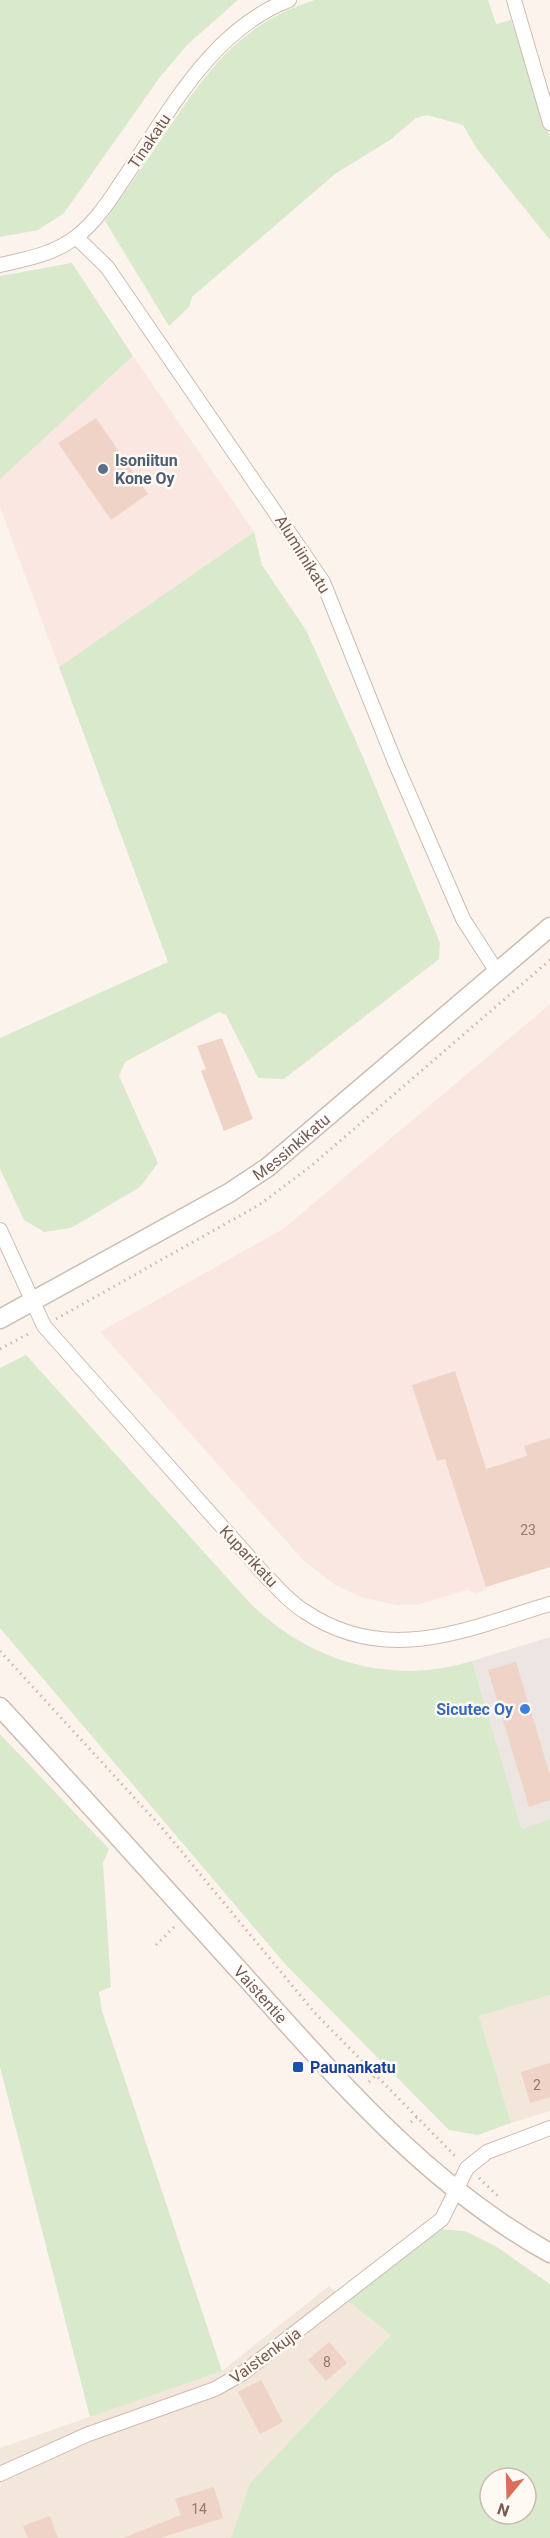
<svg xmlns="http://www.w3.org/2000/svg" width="550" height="2538" viewBox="0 0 550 2538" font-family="Roboto,sans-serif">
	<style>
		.residential { fill: #f3e6db }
		.commercial { fill: #fbe7e1 }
		.industrial { fill: #ece5e1 }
		.green { fill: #d9e9cb; fill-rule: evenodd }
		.building { fill: #efd3c6 }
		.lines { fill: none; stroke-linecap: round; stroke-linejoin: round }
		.minor-casing { stroke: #cdbcb2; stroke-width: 16 }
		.tertiary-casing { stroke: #cdbcb2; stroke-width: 21 }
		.path { stroke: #d5b6a8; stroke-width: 3; stroke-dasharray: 1.5 4.5; stroke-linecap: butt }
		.minor { stroke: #fff; stroke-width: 14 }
		.tertiary { stroke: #fff; stroke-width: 18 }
		.service-dot { fill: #5c6f8a; stroke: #fef9f3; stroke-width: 2 }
		.shop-dot { fill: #3f7fe0; stroke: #fef9f3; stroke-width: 2 }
		.transit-dot { fill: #1a4fb4; stroke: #fef9f3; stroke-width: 2 }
		.labels { text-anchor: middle; stroke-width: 5; stroke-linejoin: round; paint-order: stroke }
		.number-label { font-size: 14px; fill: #94796e }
		.street-label { font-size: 16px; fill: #765b50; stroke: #fef9f3 }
		.service-label { font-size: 16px; font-weight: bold; fill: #4e5e75; stroke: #fef9f3; text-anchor: start }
		.shop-label { font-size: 16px; font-weight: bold; fill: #366cbe; stroke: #fef9f3; text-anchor: end }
		.transit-label { font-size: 16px; font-weight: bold; fill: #164399; stroke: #fef9f3; text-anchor: start }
	</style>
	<rect width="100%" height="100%" fill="#fcf4ec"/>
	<g class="residential">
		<polygon points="550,1995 550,2111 511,2123 479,2016"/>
		<polygon points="329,2286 391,2335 250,2483 231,2538 0,2538 0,2448 222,2371"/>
	</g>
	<g class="commercial">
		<polygon points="133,356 254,532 59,667 0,507 0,479"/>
		<polygon points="550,1004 550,1567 486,1587 487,1590 476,1593 467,1590 417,1605 396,1605 361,1597 335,1585 303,1560 100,1332 283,1229"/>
	</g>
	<polygon class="industrial" points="550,1637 550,1819 522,1829 472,1661"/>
	<g class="green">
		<polygon points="0,0 238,0 188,44 160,77 64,213 38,230 0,237"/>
		<path d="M 315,0 L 488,0 L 496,24 L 511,20 L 550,137 L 550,240 L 477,149 L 463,125 L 427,115 L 416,118 L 390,140 L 335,174 L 192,297 L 189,307 L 169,326 L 105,221 C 127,189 149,158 170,126 C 211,66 242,23 315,0 Z"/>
		<polygon points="72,263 133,356 0,479 0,276"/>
		<polygon points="254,532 262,565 306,630 363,757 440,943 439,959 284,1079 258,1078 226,1015 219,1012 125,1062 119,1076 158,1163 140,1187 71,1228 44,1232 24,1220 0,1169 0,1038 168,962 59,667"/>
		<path d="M 26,1355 L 249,1602 C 309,1662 390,1686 472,1661 L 522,1829 L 550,1819 L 550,1995 L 479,2016 L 511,2123 L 478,2135 L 449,2130 L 285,1964 L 0,1628 L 0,1368 Z"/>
		<polygon points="0,1734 109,1849 103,1863 111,1987 99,1992 102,2011 222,2371 90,2417 0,2067"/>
		<path d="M 439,2229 L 465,2231 L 497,2247 L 550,2284 L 550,2538 L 231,2538 L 250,2483 L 391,2335 L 348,2301 ZM 490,2478 L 526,2478 L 526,2514 L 490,2514 Z"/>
	</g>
	<g class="building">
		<polygon points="96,418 148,494 111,520 58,443"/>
		<polygon points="222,1038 253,1119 224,1131 201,1071 206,1069 197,1046"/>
		<polygon points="455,1371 486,1469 527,1456 524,1446 550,1438 550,1567 486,1587 445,1459 437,1461 412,1385"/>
		<polygon points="516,1662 550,1775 550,1800 529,1807 488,1670"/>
		<polygon points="550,2063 550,2097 530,2103 521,2072"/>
		<polygon points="329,2342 347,2363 326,2381 308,2360"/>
		<polygon points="261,2380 283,2422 260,2434 238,2392"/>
		<polygon points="214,2487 223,2518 160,2538 123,2538 181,2515 175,2499"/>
		<polygon points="50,2516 58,2538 28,2538 23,2526"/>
	</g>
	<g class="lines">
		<g class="minor-casing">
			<g id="minor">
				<polyline points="514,0 550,123"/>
				<polyline points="76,237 107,267 323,582 395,762 463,919 497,972"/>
				<path d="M 0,265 C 27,259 54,254 76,237 C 97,221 111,198 125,177 C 170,111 211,30 289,0"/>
				<path d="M 0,1230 L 44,1326 L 264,1574 C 276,1586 289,1602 304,1611 C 387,1667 466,1629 550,1604"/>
				<polyline points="0,2474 86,2435 215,2389 243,2373 442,2219 467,2168 487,2152 550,2128"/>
			</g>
		</g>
		<g class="tertiary-casing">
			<g id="tertiary">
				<path id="s1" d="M 0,1319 L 229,1193 L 268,1167 L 550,927"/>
				<path id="s2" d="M 0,1707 C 83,1797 165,1889 248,1980 C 339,2081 429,2186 550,2253"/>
			</g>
		</g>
		<g class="path">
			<polyline points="56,1319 259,1205 311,1166 550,960"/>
			<polyline points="0,1349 32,1332"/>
			<polyline points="0,1651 162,1828 314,2012 456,2157"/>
			<polyline points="156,1945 176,1925"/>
			<polyline points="369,2082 376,2075"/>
			<polyline points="411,2122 417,2117"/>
			<polyline points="479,2178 498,2196"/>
		</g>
		<use href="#minor" class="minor"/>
		<use href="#tertiary" class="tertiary"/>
	</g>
	<circle class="service-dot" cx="103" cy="469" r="6"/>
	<circle class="shop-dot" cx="525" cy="1709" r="6"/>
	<rect class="transit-dot" x="292" y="2061" width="12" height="12" rx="3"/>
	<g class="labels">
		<g class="number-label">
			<text x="528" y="1535">23</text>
			<text x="537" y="2090">2</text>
			<text x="327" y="2367">8</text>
			<text x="199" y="2514">14</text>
		</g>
		<g class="street-label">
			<text transform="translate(149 141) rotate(-56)" y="6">Tinakatu</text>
			<text transform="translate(303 554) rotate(58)" y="6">Alumiinikatu</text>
			<text dy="6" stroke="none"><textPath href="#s1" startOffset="339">Messinkikatu</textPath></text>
			<text transform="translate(249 1556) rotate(47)" y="6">Kuparikatu</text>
			<text dy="6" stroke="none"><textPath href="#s2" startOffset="388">Vaistentie</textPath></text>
			<text transform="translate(265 2355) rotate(-36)" y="6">Vaistenkuja</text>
		</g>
		<g class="service-label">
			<text x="115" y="466">Isoniitun<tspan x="115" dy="18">Kone Oy</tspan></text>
		</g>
		<g class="shop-label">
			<text x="513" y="1715">Sicutec Oy</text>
		</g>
		<g class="transit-label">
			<text x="310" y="2073">Paunankatu</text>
		</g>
	</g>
	<g transform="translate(508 2496) rotate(199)"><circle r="28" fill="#fef9f3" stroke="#c8bab2" stroke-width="1.5"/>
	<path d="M0-4.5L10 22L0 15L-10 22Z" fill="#db6e5b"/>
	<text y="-9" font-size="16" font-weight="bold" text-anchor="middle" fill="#765b50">N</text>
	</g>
</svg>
